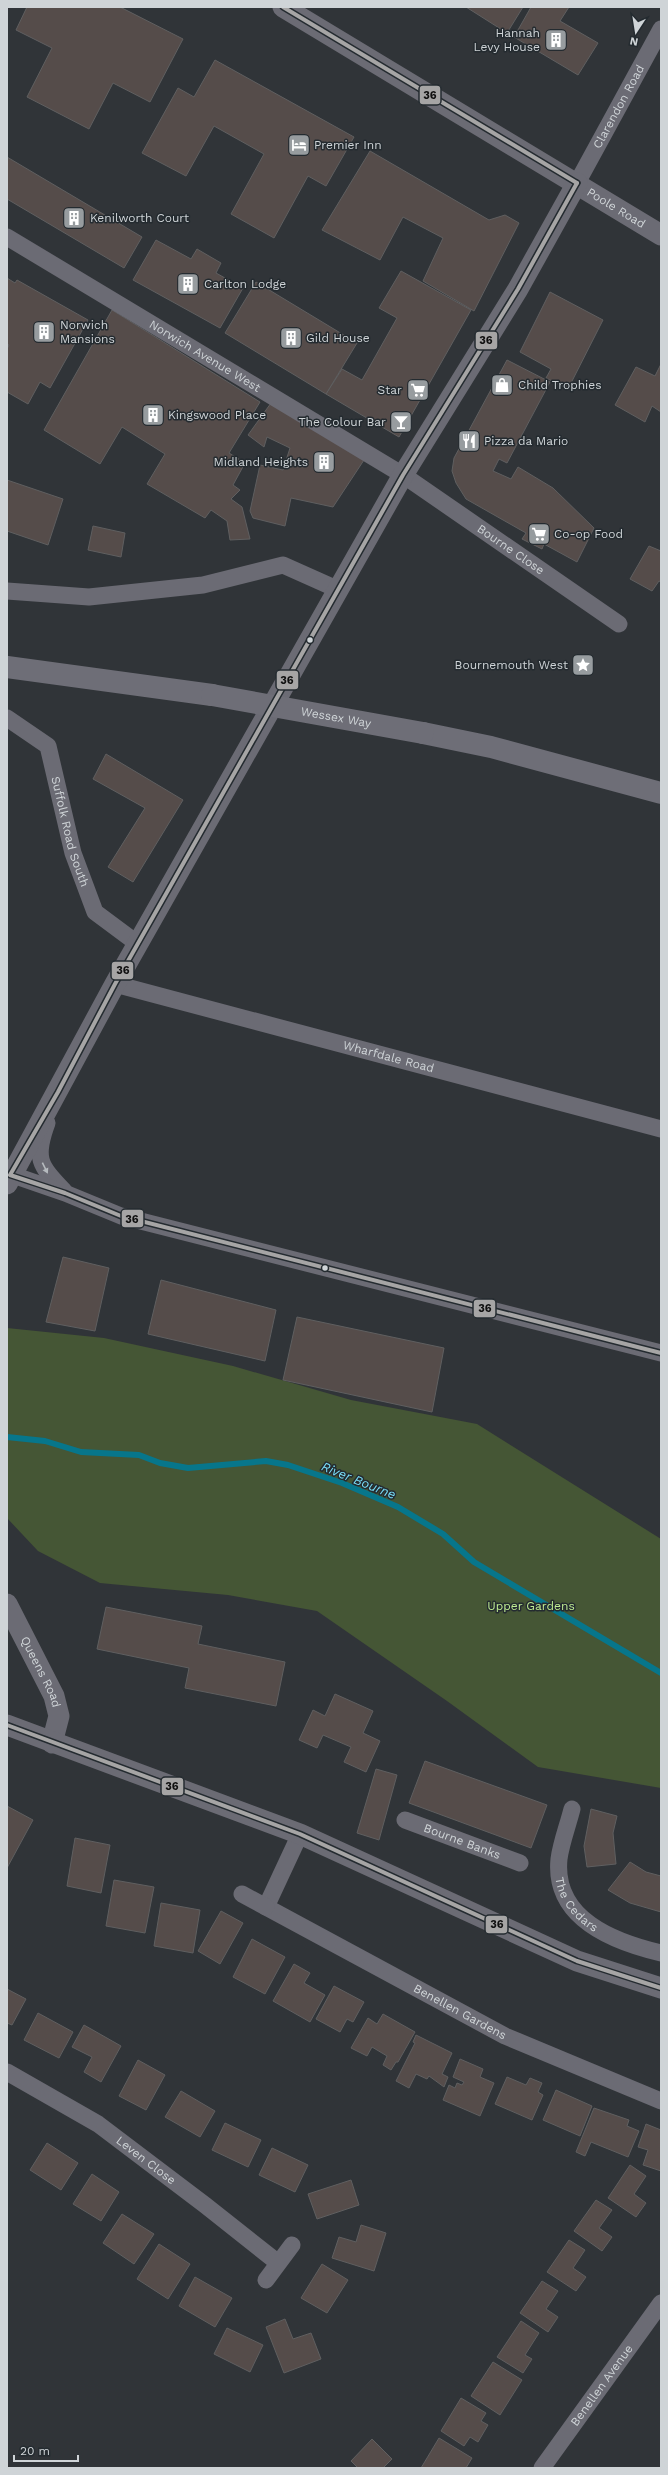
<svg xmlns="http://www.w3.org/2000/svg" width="668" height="2475" viewBox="0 0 668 2475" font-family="'Work Sans',sans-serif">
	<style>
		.green { fill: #455635 }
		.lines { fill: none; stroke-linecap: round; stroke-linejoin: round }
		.stream { stroke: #07768b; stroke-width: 6 }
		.building { fill: #554c4a; stroke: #5f5f60 }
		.minor { stroke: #6b6b74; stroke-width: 17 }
		.tertiary { stroke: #6b6b74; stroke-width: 21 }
		.trunk { stroke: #6e6e77; stroke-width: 22 }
		.trunk-bridge { stroke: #6e6e77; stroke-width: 22 }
		.bus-1-casing { stroke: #242b30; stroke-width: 7 }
		.bus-1 { stroke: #a6a5a5; stroke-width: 4 }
		.oneway { fill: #b6babe }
		.bus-dot { fill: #cfd4d7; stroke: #242b30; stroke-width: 1.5 }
		.labels { text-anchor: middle; stroke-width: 3; stroke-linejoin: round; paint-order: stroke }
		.poi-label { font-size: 12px; fill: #cfd4d7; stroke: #242b30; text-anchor: start }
		.street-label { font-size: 12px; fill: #cfd4d7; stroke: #242b30 }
		.park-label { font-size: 12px; fill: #bfec92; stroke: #242b30 }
		.water-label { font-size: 13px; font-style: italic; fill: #79def7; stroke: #242b30 }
		.line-badge { stroke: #242b30; stroke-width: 1.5 }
		.pale-badge-label { font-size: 11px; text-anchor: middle; font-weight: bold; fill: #111 }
	</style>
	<rect width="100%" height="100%" fill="#303438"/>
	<polygon class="green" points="7,1328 104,1338 233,1366 351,1400 477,1424 661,1539 661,1788 538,1767 447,1701 317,1611 228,1595 100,1583 38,1551 7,1518"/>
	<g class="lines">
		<polyline class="stream" points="7,1437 45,1441 81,1452 139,1455 160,1463 188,1468 266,1461 288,1465 342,1483 398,1507 443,1534 474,1562 661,1673"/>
	</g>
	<g class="building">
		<polygon points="27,7 120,7 183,39 150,102 113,83 89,129 27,97 52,48 16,30"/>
		<polygon points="466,7 523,7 507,33"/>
		<polygon points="531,7 569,7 560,21 598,43 578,75 514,37"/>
		<polygon points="215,60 354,137 326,186 308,176 274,238 231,214 264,154 214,126 186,176 142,153 178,88 194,97"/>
		<polygon points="370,151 489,220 505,215 519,223 474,311 423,281 443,238 403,217 380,260 322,230"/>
		<polygon points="7,157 142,237 124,268 7,199"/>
		<polygon points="156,240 191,259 197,249 221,263 216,273 243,288 220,328 133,280"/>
		<polygon points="401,271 471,310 399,437 326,394 342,369 362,380 397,318 379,308"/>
		<polygon points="7,278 15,283 17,280 88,320 50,388 40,382 28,404 7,392 7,349 9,345 7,344"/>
		<polygon points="256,282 357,343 326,394 225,333"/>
		<polygon points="550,292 603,320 568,389 546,378 551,369 520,352"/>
		<polygon points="112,310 260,402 229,453 245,463 233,485 240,490 231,499 242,507 250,539 230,540 227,521 211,510 205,518 147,484 165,454 122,427 100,464 44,430"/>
		<polygon points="507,360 550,382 507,463 499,459 493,471 511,479 518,467 553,488 594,528 577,562 544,544 542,549 522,539 526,533 466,499 456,483 452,471 454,458"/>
		<polygon points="661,364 661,412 652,406 645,422 615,405 636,367 655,376"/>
		<polygon points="271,403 364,460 333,507 291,498 285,526 253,518 250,511 260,465 283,470 290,448 267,437 264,447 248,435"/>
		<polygon points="7,480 63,499 48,545 7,531"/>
		<polygon points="93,526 125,533 121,557 88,550"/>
		<polygon points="649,546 661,551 661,582 659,581 652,591 630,579"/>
		<polygon points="106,754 183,800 133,882 108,867 145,808 93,779"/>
		<polygon points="63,1257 109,1268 95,1331 46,1322"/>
		<polygon points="161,1280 276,1310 265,1361 148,1334"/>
		<polygon points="297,1317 444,1348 432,1412 283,1380"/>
		<polygon points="106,1607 202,1626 198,1644 285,1662 276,1706 185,1688 189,1668 97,1649"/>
		<polygon points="335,1694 373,1711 363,1733 380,1741 366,1772 344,1762 351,1747 323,1735 317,1748 299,1740 313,1710 325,1716"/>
		<polygon points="425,1761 547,1805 531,1848 409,1803"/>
		<polygon points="376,1769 397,1775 379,1840 357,1833"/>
		<polygon points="7,1806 33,1820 7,1868"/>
		<polygon points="591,1809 617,1816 613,1833 616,1864 587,1867 584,1846"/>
		<polygon points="75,1838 110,1845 101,1893 67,1886"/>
		<polygon points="630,1862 646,1872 661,1876 661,1912 630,1903 608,1890"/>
		<polygon points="114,1880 154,1887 145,1933 106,1926"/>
		<polygon points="161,1903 200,1910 193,1953 154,1946"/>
		<polygon points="221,1911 243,1923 220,1964 198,1951"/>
		<polygon points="252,1939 285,1957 265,1994 233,1977"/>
		<polygon points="294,1964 310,1973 304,1983 325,1995 310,2022 273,2001"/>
		<polygon points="334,1986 364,2002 353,2022 347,2019 340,2032 316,2019"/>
		<polygon points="7,1989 26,1999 12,2025 7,2023"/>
		<polygon points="38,2013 73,2032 59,2058 24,2040"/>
		<polygon points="383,2014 415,2032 398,2062 396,2062 391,2070 383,2065 387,2056 372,2047 367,2056 351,2048 368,2018 377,2024"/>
		<polygon points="84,2025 121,2046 101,2082 84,2072 92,2057 72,2047"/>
		<polygon points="416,2035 452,2053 442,2074 448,2077 444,2087 429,2076 427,2079 416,2074 409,2088 396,2081 415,2043 413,2042"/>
		<polygon points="460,2059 483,2069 480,2077 494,2083 480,2116 443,2100 449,2085 455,2088 457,2083 462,2085 464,2082 453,2077"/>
		<polygon points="138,2060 165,2075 146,2110 119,2096"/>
		<polygon points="507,2077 526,2085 530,2078 542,2083 538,2092 543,2095 532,2120 495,2104"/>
		<polygon points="556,2090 592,2106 580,2136 543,2120"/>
		<polygon points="181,2091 215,2111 200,2137 165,2117"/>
		<polygon points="594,2108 629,2120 627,2126 639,2131 628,2157 591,2142 585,2156 576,2152"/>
		<polygon points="225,2123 261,2140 248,2167 212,2150"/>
		<polygon points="646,2124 661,2130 661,2171 643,2165 648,2150 638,2147"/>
		<polygon points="47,2143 78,2163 61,2190 30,2170"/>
		<polygon points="272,2148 308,2165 295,2192 259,2175"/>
		<polygon points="630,2165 646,2176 634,2194 646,2203 636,2217 608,2198"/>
		<polygon points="92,2174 119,2192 101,2221 73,2204"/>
		<polygon points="351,2180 359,2205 317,2219 308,2194"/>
		<polygon points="596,2200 612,2210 599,2228 612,2237 602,2251 574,2231"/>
		<polygon points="122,2214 154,2234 134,2264 103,2243"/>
		<polygon points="361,2225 386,2233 374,2271 332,2258 339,2237 356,2242"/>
		<polygon points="569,2240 585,2250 573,2268 586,2277 576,2291 547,2272"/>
		<polygon points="159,2244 190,2264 168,2299 137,2279"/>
		<polygon points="322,2264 348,2280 327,2313 301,2298"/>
		<polygon points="195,2277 232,2298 215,2327 179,2306"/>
		<polygon points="542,2281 558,2291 546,2309 558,2317 548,2332 520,2313"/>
		<polygon points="285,2319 293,2339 311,2333 321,2359 284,2373 266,2327"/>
		<polygon points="521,2321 539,2333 525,2355 532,2359 523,2373 497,2357"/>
		<polygon points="227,2328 263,2345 250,2372 214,2354"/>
		<polygon points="493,2362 522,2380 500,2415 471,2396"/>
		<polygon points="461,2398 486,2413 481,2421 488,2425 478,2442 470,2437 464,2446 441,2431"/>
		<polygon points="439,2438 472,2458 466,2468 421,2468"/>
		<polygon points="372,2439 392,2459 383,2468 358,2468 351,2461"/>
	</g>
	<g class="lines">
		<g class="minor">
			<path id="s1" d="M 577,183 L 661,29"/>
			<path id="s2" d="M 7,237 L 403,475 L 619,624"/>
			<polyline points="7,591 89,597 203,585 283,565 339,590"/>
			<path id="s3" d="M 7,718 L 48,746 L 73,853 L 95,912 L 138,944"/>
			<path id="s4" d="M 115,984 L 661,1129"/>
			<path d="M 47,1123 C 34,1158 39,1165 64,1191"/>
			<polyline points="7,1173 65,1193 121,1216 661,1353"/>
			<path id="s5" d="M 572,1809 C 568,1825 561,1843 559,1859 C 553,1919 614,1942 661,1953"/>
			<path id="s6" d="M 405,1820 L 520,1863"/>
			<path id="s7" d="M 300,1834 L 266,1907 L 505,2036 L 661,2101"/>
			<polyline points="242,1894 266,1907"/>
			<path id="s8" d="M 7,2072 L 98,2124 L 205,2205 L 277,2262"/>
			<polyline points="266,2280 292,2245"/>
			<path id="s9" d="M 542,2468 L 661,2303"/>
		</g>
		<g class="tertiary">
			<path id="s10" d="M 283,7 L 661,235"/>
			<polyline points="7,1184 115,984 403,475 518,289 577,183"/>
			<path id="s11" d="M 7,1604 L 54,1696 L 59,1716 L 52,1743"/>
			<polyline points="7,1725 300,1834 577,1961 661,1988"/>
		</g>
		<g class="trunk">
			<polyline points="7,667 212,695"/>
			<polyline points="423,733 491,747 661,793"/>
		</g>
		<path class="trunk-bridge" id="s12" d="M 212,695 L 423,733"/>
		<g class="bus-1-casing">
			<g id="bus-1">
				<polyline points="283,7 577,183"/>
				<polyline points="577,183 518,289 403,475 115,984 58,1092 10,1175 65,1193 121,1216 661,1353"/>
				<polyline points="7,1725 300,1834 577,1961 661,1988"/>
			</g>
		</g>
		<use href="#bus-1" class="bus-1"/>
	</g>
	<defs><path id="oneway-solid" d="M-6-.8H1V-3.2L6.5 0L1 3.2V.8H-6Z"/></defs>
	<use class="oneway" href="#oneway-solid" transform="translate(45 1168) rotate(64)"/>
	<defs>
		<g id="building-square" transform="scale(1.15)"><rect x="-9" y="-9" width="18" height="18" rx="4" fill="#979c9f" stroke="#242b30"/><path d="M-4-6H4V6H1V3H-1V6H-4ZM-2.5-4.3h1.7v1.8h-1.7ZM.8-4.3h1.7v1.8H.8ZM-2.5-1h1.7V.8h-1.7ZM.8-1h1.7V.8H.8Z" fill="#fff"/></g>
		<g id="hotel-square" transform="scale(1.15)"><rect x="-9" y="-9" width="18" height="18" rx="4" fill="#979c9f" stroke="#242b30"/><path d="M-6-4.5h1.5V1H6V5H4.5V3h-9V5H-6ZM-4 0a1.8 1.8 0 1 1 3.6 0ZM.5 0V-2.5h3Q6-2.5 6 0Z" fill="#fff"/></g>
		<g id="shop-square" transform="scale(1.15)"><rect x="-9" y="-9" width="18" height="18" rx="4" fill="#979c9f" stroke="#242b30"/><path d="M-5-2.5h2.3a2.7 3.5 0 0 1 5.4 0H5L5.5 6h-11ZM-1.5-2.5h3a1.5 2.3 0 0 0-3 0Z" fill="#fff"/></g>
		<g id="supermarket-square" transform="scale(1.15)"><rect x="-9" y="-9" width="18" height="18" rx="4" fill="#979c9f" stroke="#242b30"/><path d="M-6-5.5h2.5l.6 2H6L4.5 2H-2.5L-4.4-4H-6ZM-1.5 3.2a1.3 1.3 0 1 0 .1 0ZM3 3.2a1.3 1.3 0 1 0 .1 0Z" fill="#fff"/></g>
		<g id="bar-square" transform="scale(1.15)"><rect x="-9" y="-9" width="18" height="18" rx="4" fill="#979c9f" stroke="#242b30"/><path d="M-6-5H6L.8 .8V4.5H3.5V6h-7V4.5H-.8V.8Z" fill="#fff"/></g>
		<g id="restaurant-square" transform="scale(1.15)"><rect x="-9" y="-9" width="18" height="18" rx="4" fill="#979c9f" stroke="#242b30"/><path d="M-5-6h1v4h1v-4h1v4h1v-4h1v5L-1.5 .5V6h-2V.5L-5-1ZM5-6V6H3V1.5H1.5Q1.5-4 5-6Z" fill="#fff"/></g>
		<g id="sight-square" transform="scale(1.15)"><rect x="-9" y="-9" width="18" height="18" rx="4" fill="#979c9f" stroke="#242b30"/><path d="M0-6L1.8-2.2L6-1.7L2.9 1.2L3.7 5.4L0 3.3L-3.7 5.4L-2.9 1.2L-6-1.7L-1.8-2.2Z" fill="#fff"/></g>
	</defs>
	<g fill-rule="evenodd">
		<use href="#building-square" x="556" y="40"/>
		<use href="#hotel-square" x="299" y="145"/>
		<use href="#building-square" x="74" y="218"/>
		<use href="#building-square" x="188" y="284"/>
		<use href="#building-square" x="44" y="332"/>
		<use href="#building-square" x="291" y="338"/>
		<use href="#shop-square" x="502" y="385"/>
		<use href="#supermarket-square" x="418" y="390"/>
		<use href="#building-square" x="153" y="415"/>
		<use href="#bar-square" x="401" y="422"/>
		<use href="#restaurant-square" x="469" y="441"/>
		<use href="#building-square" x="324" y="462"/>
		<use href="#supermarket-square" x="539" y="534"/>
		<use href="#sight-square" x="583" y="665"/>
	</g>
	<g class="bus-dot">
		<circle cx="310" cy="640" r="3.5"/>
		<circle cx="325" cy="1268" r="3.5"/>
	</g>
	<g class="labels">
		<g class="poi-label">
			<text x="540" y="37" text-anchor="end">Hannah<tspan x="540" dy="14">Levy House</tspan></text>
			<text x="314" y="149">Premier Inn</text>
			<text x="90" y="222">Kenilworth Court</text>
			<text x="204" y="288">Carlton Lodge</text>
			<text x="60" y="329">Norwich<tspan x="60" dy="14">Mansions</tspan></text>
			<text x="306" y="342">Gild House</text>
			<text x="518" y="389">Child Trophies</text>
			<text x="402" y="394" text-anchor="end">Star</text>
			<text x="168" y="419">Kingswood Place</text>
			<text x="386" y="426" text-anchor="end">The Colour Bar</text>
			<text x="484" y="445">Pizza da Mario</text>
			<text x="308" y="466" text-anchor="end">Midland Heights</text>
			<text x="554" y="538">Co-op Food</text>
			<text x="568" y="669" text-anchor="end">Bournemouth West</text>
		</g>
		<g class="street-label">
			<text dy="4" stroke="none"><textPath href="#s1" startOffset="87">Clarendon Road</textPath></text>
			<text dy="4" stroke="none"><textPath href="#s10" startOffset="389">Poole Road</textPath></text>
			<text dy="4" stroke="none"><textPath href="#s2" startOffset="231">Norwich Avenue West</textPath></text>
			<text dy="4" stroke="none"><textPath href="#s2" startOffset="593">Bourne Close</textPath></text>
			<text dy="4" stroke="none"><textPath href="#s12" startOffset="126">Wessex Way</textPath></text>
			<text dy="4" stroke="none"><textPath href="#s3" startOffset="138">Suffolk Road South</textPath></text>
			<text dy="4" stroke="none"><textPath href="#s4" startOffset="283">Wharfdale Road</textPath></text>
			<text dy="4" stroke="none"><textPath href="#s11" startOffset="76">Queens Road</textPath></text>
			<text dy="4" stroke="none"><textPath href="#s6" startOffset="61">Bourne Banks</textPath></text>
			<text dy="4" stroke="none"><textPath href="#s5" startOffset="103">The Cedars</textPath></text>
			<text dy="4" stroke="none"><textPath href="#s7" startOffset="301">Benellen Gardens</textPath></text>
			<text dy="4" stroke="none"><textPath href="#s8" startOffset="165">Leven Close</textPath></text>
			<text dy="4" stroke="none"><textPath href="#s9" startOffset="102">Benellen Avenue</textPath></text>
		</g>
		<g class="park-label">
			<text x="531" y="1610">Upper Gardens</text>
		</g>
		<g class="water-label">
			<text transform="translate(359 1480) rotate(22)" y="5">River Bourne</text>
		</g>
	</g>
	<g class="line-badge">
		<rect x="419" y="85" width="22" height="20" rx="4" fill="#a6a5a5"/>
		<rect x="475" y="331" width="23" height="19" rx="4" fill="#a6a5a5"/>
		<rect x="276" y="670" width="23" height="20" rx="4" fill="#a6a5a5"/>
		<rect x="111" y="961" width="23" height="19" rx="4" fill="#a6a5a5"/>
		<rect x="121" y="1209" width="23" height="19" rx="4" fill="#a6a5a5"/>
		<rect x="473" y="1299" width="23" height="19" rx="4" fill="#a6a5a5"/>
		<rect x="161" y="1777" width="23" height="19" rx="4" fill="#a6a5a5"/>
		<rect x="485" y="1915" width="23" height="19" rx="4" fill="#a6a5a5"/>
	</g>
	<g class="pale-badge-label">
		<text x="430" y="99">36</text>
		<text x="486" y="344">36</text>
		<text x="287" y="684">36</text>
		<text x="123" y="974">36</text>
		<text x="132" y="1223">36</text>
		<text x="485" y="1312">36</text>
		<text x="172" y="1790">36</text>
		<text x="497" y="1928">36</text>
	</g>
	<rect width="668" height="2475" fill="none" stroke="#cfd4d7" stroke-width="16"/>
	<g transform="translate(636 32) rotate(192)" stroke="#242b30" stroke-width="3" paint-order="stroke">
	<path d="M0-3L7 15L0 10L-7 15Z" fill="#cfd4d7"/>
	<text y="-6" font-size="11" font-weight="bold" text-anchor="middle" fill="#cfd4d7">N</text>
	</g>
	<path d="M14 2455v6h64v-6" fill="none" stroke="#cfd4d7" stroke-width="2"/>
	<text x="20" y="2455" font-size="12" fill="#cfd4d7" stroke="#242b30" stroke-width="3" paint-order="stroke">20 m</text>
</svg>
